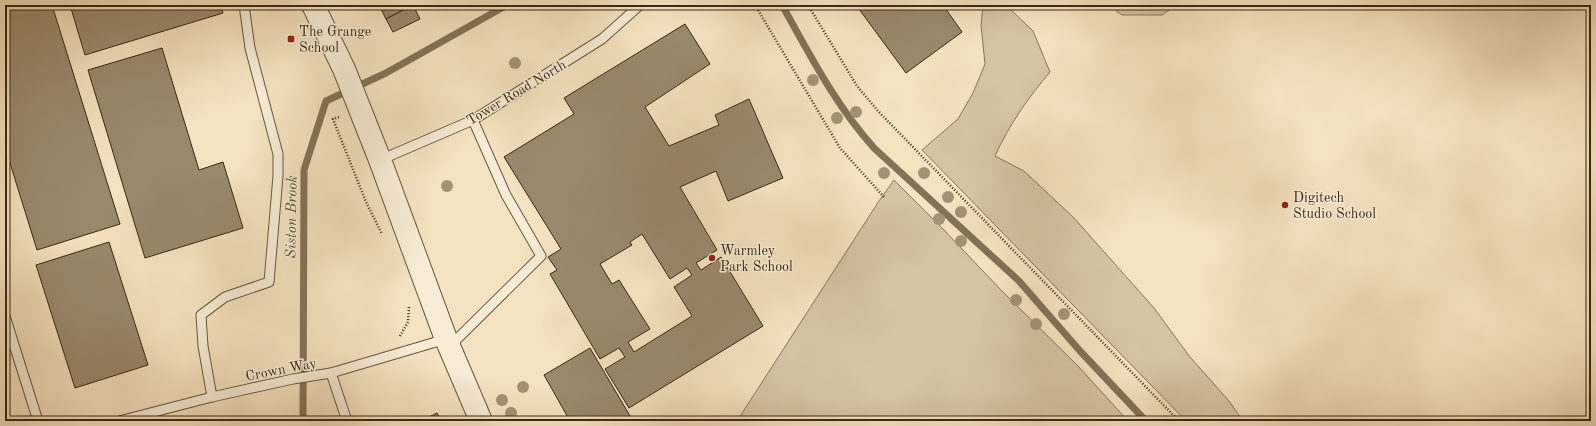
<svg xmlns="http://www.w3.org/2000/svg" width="1596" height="426" viewBox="0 0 1596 426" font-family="'Old Standard TT',serif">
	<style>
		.green { fill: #d5c3a3; stroke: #86765b }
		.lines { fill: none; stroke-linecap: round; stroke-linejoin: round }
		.stream { stroke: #837257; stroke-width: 7 }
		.building { fill: #9a896d; stroke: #382913; fill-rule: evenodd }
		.service-casing { stroke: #67573e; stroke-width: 11 }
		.tertiary-casing { stroke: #67573e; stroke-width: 24 }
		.path { stroke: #382913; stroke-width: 2.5; stroke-dasharray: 1 2; stroke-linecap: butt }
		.service { stroke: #f8ecd6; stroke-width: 9 }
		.tertiary { stroke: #f8ecd6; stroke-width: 22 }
		.tree { fill: #a29275 }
		.poi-dot { fill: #8f2418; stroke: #f8ecd6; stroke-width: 1.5 }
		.labels { text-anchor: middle; stroke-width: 3; stroke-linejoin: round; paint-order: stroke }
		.poi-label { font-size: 14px; fill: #382913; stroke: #f8ecd6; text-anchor: start }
		.street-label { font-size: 14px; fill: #382913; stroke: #f8ecd6 }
		.water-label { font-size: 15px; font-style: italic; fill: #5e4e35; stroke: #f8ecd6 }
	</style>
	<rect width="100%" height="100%" fill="#f5e2c0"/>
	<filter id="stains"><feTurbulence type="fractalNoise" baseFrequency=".005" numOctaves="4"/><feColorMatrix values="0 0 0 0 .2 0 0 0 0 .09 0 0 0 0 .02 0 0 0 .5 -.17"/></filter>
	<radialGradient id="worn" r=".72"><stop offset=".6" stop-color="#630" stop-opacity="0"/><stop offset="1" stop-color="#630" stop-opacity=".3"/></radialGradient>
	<g class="green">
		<path d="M 988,5 L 1006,5 L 1033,31 L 1050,72 C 1028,98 1009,125 995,156 L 1024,171 L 1074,218 L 1154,308 L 1190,357 L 1229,401 L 1243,421 L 1186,421 L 922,150 L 958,119 L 973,93 L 985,64 L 981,25 L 983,6 Z"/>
		<polygon points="1108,5 1176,5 1162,15 1122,15"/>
		<polygon points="894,180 943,229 1003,292 1078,366 1128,421 737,421 879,201"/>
	</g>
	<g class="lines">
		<g class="stream">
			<path d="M 782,5 C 810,55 836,106 874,148 L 1019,281 L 1080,351 L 1146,421"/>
			<polyline points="303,421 304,170 326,101 386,73 507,5"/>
		</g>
	</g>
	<g class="building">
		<polygon points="5,5 52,5 120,224 37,250 5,147"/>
		<polygon points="70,5 220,5 223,13 85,55"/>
		<polygon points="383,5 413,5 386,19 380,7"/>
		<polygon points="413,5 420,19 393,32 386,19"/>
		<polygon points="856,5 943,5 962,32 906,73"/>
		<path d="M 685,24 L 710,64 L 645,107 L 669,146 L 719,125 L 715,115 L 749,99 L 783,178 L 728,201 L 716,171 L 680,187 L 717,250 L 696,263 L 701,270 L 721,257 L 763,326 L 629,408 L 605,369 L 625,357 L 619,348 L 600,359 L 550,274 L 557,270 L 548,257 L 561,249 L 504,157 L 574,114 L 564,98 ZM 642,234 L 670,279 L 687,268 L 692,275 L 674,287 L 692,316 L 634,352 L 628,342 L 650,329 L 619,280 L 612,284 L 600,264 L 632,245 L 630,242 Z"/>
		<polygon points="162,48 199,170 223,162 243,228 145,258 88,70"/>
		<polygon points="109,242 148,365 75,388 36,265"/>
		<polygon points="590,348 633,421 570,421 544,375"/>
		<polygon points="437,413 441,421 421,421"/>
	</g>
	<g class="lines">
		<g class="service-casing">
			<g id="service">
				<polyline points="380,160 473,120 602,39 640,5"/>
				<polyline points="5,316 38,421"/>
				<polyline points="450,346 541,256 506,195 473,120"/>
				<polyline points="331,373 347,421"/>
				<polyline points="212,397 203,346 201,315 225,297 269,282 278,176 278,154 250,48 244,5"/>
				<polyline points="119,421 212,397 293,379 331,373 446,339"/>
			</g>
		</g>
		<g class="tertiary-casing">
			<polyline id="tertiary" points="313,5 344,69 380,160 446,339 481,421"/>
		</g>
		<g class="path">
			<polyline points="755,5 840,148 884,197"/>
			<polyline points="808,5 857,86 878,111 1179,421"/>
			<polyline points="339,117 333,119 366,202 382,234"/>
			<polyline points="400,336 408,322 409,307"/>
		</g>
		<use href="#service" class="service"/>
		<use href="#tertiary" class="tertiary"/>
	</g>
	<g class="tree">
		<circle cx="515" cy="63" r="6"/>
		<circle cx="813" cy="80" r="6"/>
		<circle cx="856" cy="112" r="6"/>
		<circle cx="837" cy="118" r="6"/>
		<circle cx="884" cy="173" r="6"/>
		<circle cx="924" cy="173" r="6"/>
		<circle cx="447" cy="186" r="6"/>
		<circle cx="948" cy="197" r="6"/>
		<circle cx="961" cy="212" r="6"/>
		<circle cx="939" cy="219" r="6"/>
		<circle cx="961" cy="241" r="6"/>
		<circle cx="1016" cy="300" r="6"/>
		<circle cx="1064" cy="314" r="6"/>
		<circle cx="1036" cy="324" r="6"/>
		<circle cx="523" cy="387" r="6"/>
		<circle cx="502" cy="400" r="6"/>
		<circle cx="511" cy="413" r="6"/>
	</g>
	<g class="poi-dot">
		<rect x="287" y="35" width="8" height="8" rx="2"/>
		<circle cx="1285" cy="205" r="4"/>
		<circle cx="712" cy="258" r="4"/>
	</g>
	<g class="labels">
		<g class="poi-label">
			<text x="299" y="36">The Grange<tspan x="299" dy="16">School</tspan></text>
			<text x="1293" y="202">Digitech<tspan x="1293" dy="16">Studio School</tspan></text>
			<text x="720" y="255">Warmley<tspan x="720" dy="16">Park School</tspan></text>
		</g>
		<g class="street-label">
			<text transform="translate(516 92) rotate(-31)" y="5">Tower Road North</text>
			<text transform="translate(281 369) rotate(-11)" y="5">Crown Way</text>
		</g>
		<g class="water-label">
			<text transform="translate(291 217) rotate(-89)" y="5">Siston Brook</text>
		</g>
	</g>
	<rect width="1596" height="426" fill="none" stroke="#f5e2c0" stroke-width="20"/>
	<rect x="6" y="6" width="1584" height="414" fill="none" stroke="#382913" stroke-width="2"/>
	<rect x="10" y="10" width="1576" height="406" fill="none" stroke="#382913"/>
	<rect width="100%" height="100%" filter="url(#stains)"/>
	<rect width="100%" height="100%" fill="url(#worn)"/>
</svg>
